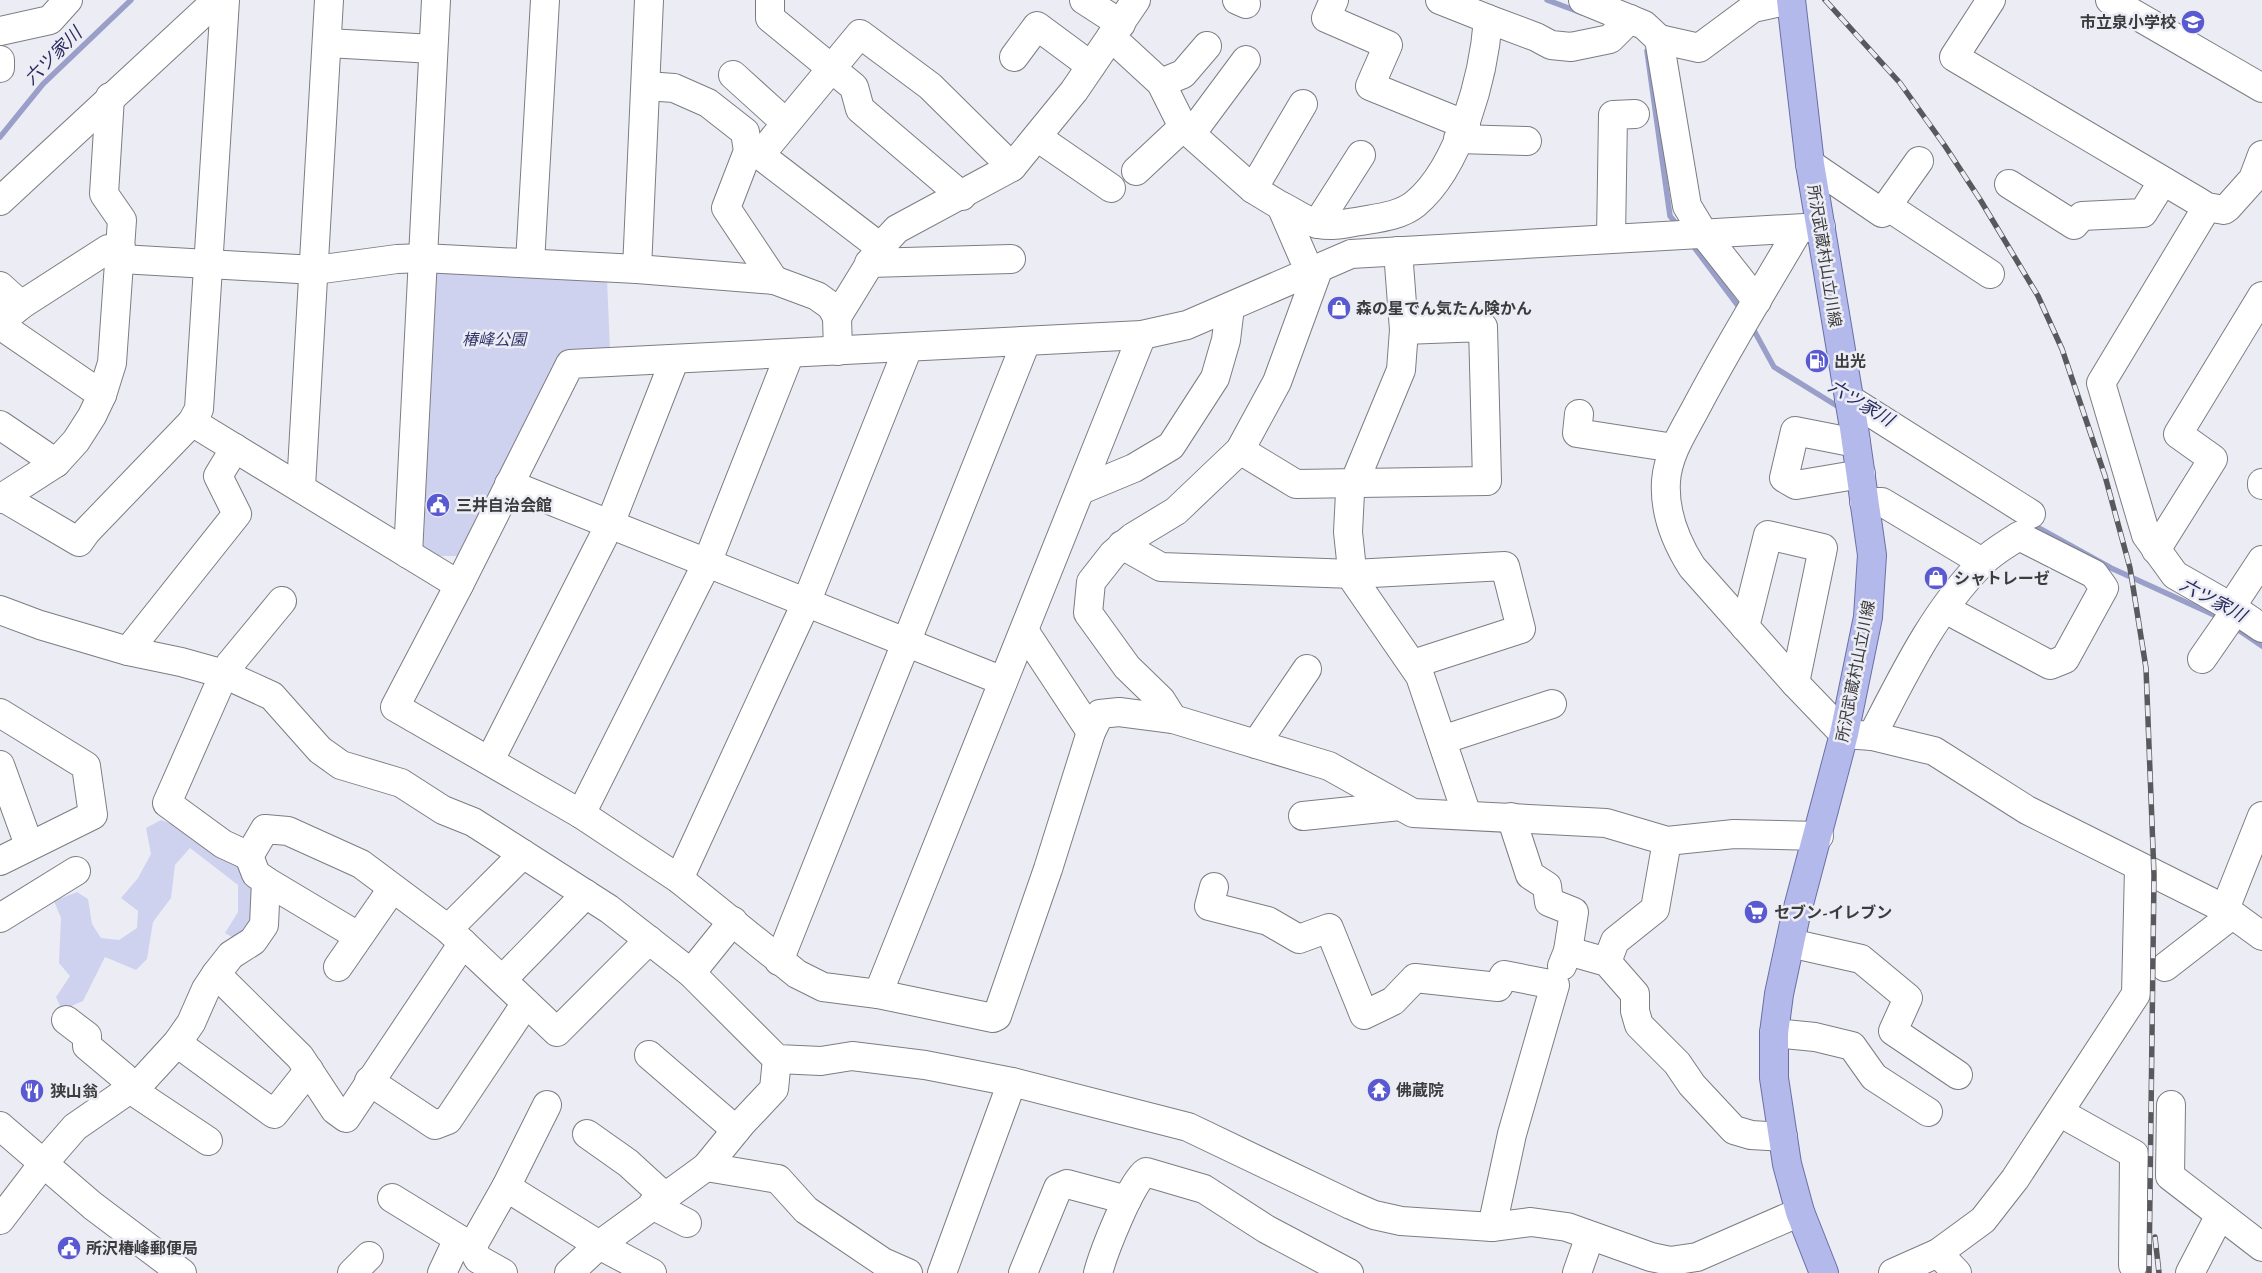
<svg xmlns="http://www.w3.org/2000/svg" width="2262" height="1273" viewBox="0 0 2262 1273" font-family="'Crimson Pro','Noto Sans JP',serif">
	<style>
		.green { fill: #ced2ef }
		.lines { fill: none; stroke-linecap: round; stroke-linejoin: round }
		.stream { stroke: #999fc9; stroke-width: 5.5 }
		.minor-casing { stroke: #7c7d83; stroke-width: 30 }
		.major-casing { stroke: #6a6fa6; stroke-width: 30 }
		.minor { stroke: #fff; stroke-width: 28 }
		.major { stroke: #b4b9eb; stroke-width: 28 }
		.rail-casing { stroke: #59595d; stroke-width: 5.5 }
		.rail { stroke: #ecedf4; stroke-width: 4; stroke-dasharray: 11; stroke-linecap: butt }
		.labels { text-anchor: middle; stroke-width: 5; stroke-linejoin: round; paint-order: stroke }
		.poi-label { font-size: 16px; font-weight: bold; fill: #3c3c3f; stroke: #ecedf4; text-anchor: start }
		.street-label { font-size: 16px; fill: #3c3c3f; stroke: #ecedf4 }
		.park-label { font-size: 16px; font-style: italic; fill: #33366c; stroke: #ecedf4 }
		.water-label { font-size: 18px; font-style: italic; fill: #292b60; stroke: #ecedf4 }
	</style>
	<rect width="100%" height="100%" fill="#ecedf4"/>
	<g class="green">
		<polygon points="437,268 607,278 610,351 562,354 458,556 439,556 417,542 429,274"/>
		<polygon points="161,820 187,830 246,865 262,898 249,927 237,940 225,933 238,912 238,885 190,848 175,865 171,898 153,922 147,959 136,970 105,957 83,1001 62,1010 56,997 70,976 59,963 61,918 54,901 77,892 88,899 92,924 101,938 119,940 137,928 138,911 121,898 138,878 151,854 146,828"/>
	</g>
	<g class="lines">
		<g class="stream">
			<polyline points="1547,0 1582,13"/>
			<polyline points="1647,51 1670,216 1679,227"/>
			<polyline points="0,137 43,84 131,0"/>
			<polyline points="1691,243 1742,311"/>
			<polyline points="1751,325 1774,367 1842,409"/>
			<polyline points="2030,523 2111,568 2223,619"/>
			<polyline points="2234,627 2262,646"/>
		</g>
		<g class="minor-casing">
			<g id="minor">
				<polyline points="770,0 770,18 854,87 860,109 962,196"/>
				<polyline points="1084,0 1121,24"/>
				<polyline points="1237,0 1246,4"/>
				<polyline points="1334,0 1326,18 1388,45 1370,86 1466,125"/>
				<polyline points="1583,0 1644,25 1659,39 1687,206 1704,234 1757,301"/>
				<polyline points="1991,0 1954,57 2199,202 2207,207 2224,210 2228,207 2253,179 2262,155"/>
				<polyline points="2110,0 2262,88"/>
				<polyline points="1488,19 1536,37 1551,45 1571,47 1610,39 1630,19"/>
				<polyline points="0,31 50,20 68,0"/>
				<polyline points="1111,37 1161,83 1183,127 1253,189 1281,206 1310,273"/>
				<polyline points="1659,39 1699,48 1753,8 1790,0"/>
				<polyline points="328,43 433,49"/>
				<polyline points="1014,57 1037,26 1091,66"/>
				<polyline points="0,60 0,68"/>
				<polyline points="733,75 786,123"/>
				<polyline points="1161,83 1183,74 1207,46"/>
				<polyline points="646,86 674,88 708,103 745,132 748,151 726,208 774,280"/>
				<polyline points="1191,134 1246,60"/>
				<polyline points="1037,137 1111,188"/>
				<polyline points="1458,139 1527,141"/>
				<polyline points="1810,164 1882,213 1919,161"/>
				<polyline points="1136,171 1183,127"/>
				<polyline points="2009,184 2074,225 2082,216 2143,213 2163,181"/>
				<polyline points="1253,189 1303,104"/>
				<polyline points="0,201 217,0"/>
				<path d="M 1281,206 C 1293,211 1306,222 1319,224 C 1333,227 1347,223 1361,221 C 1378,218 1400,216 1415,204 C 1460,167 1484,75 1488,19 L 1440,0"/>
				<polyline points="1887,206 1990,274"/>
				<polyline points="2207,207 2101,383 2146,535 2175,575 2231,607 2262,628"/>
				<polyline points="1317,224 1361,155"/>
				<path d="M 1799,229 C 1765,287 1729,345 1698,404 C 1685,429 1668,453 1666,481 C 1664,512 1676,542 1692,567 L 1795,683 L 1844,734 L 1872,736 L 1934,751 L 2027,810 L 2225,909 L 2262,936"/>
				<polyline points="1611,238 1613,115 1635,114"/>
				<polyline points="880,247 760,155 860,34 930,86 1012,167"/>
				<polyline points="1398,251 1404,330 1401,370 1350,493 1348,532 1353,579 1420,676 1467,815"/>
				<polyline points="121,259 315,270 397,259 423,258 637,269 774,280 817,296 831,306 837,317 838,351"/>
				<polyline points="530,263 545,0"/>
				<polyline points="869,263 1011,259"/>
				<polyline points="637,269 649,0"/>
				<polyline points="0,286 21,305"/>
				<polyline points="837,317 880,247 897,229 1012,167 1074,91 1136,0"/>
				<polyline points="0,322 21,305 108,249 121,248"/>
				<polyline points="0,325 102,395"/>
				<polyline points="1849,399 2031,514"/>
				<polyline points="1579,414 1577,433 1674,448"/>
				<polyline points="192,422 459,585"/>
				<polyline points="0,425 56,463"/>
				<polyline points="1856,443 1795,431 1784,478 1796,485 1861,474"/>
				<polyline points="1240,450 1296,484 1487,481 1483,327 1404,330"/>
				<polyline points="2262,483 2262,485"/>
				<polyline points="509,484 1003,681"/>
				<polyline points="301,487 329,0"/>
				<polyline points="1081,490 1134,468 1171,446 1215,378 1226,340 1230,307"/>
				<polyline points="4,498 79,542 87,531 192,422 199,409 225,0"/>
				<polyline points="0,499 56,463 76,441 92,416 102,395 112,363 122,220 104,194 110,97"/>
				<polyline points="1864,502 1882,502 1982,562"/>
				<polyline points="1122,545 1161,567 1353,574 1505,566 1521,629 1413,664"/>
				<polyline points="2156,550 2213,459 2178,434 2262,296"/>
				<polyline points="408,554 436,0"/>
				<polyline points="2231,607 2262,560"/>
				<polyline points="0,610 40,625 128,651 181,662 224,674 272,696 320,750 341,765 401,783 443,810 473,822 609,909 691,973 777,1059 821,1061 852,1056 925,1065 1012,1082 1188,1127 1351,1205 1374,1215 1401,1221 1492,1227 1531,1222 1567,1227 1651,1257 1670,1261 1697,1257 1800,1212"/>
				<polyline points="1745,627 1768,535 1823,548 1795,683"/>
				<polyline points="1025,632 1091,732"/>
				<polyline points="128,651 237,514 218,476 235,448"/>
				<polyline points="2202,659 2236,610"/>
				<polyline points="0,713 86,766 93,815 0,861"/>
				<polyline points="1173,719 1161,700 1127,667 1088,613 1091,582 1113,554 1133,537 1176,511 1240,450 1277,382 1318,270"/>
				<path d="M 1872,736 C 1903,676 1934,611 1982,563 C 1992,552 2007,544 2019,536 L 2094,574 L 2104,588 L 2065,659 L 2050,665 L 1945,609"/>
				<polyline points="1442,740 1552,704"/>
				<polyline points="1256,744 1307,669"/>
				<polyline points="490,760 610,524 674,361"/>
				<polyline points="0,765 29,845"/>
				<polyline points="581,814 707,563 790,353"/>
				<polyline points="1303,816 1400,806"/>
				<polyline points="1511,817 1530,875 1547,886 1549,902 1574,912 1568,951 1562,966"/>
				<polyline points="1819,836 1734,834 1667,841 1606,823 1413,813 1329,766 1173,719 1119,712 1100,714 1091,732 1048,869 997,1016 993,1018 878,994 823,987 797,974 679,879 581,814 395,707 459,585 570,364 1142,335 1187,325 1351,254 1821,227"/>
				<polyline points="249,856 265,829 288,831 361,864 448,929 557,1032 649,940"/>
				<polyline points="679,879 806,603 908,348"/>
				<polyline points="266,881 358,936"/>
				<polyline points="1214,887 1209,906 1268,921 1299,939 1329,928 1364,1015 1393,1001 1415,978 1498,987 1504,975 1555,985 1512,1134 1492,1227"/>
				<polyline points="2225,909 2262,816"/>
				<polyline points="0,918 76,871"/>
				<polyline points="448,929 523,854"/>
				<polyline points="1790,943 1861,959 1908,998 1893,1031 1958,1075"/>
				<polyline points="1568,951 1607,962 1635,994 1635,1011 1639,1025 1677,1063 1692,1085 1734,1130 1751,1135 1783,1137"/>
				<polyline points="779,961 1026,342"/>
				<polyline points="1607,962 1615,941 1655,909 1667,841"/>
				<polyline points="338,967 392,889"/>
				<polyline points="2165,967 2232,915"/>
				<polyline points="691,973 733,921"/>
				<polyline points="216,974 300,1057 335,1110 346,1118 463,943"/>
				<polyline points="503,979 586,894"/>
				<polyline points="878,994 1142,335"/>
				<polyline points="66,1020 87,1036 87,1046 124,1077 130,1089 208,1141"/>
				<polyline points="1774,1033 1815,1037 1852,1046 1874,1077 1928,1112"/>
				<polyline points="177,1043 274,1114 309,1070"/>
				<polyline points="649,1055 736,1130"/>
				<polyline points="369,1081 435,1125 448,1120 526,1003"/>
				<polyline points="2171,1105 2170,1176 2262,1247"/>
				<polyline points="2059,1112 2134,1154 2133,1265"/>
				<polyline points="0,1126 93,1206 182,1273"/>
				<polyline points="587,1134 628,1163 664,1196"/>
				<polyline points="706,1167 778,1179 806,1210 883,1262 908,1273"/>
				<polyline points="506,1187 599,1245 652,1273"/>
				<polyline points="392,1198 472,1247"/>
				<polyline points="652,1205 687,1223"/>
				<polyline points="0,1220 42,1165 75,1127 143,1080 177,1043 191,1023 206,989 216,974 231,955 253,941 264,925 266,881 256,874 249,856 223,844 167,803 224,674 230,664 282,601"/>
				<polyline points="1938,1253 1957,1273"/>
				<polyline points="352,1273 369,1256"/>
				<polyline points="442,1273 458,1239"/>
				<polyline points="503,1273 478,1259 472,1247 506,1187 547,1105"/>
				<polyline points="569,1273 599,1245 706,1167 742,1123 774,1089 777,1059"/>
				<polyline points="942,1273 1012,1082"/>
				<polyline points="1023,1273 1058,1188 1067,1184 1127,1200"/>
				<path d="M 1098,1273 C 1103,1254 1131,1181 1146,1172 L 1204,1189 L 1266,1229 L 1349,1273"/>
				<polyline points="1577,1273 1590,1236"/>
				<polyline points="1893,1273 1938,1253 1983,1220 2015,1179 2136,994 2139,868"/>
				<polyline points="2190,1273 2220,1215"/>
			</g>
		</g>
		<g class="major-casing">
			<polyline id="major" points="1791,0 1810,164 1854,428 1872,555 1868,617 1844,734 1795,919 1779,994 1774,1033 1774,1078 1787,1164 1800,1212 1824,1273"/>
		</g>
		<use href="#minor" class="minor"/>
		<use href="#major" class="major"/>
		<g class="rail-casing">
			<g id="rail">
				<polyline points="1825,0 1900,83 1945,146 1981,201 2038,296 2062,349 2105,476 2130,568 2146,668 2154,875 2149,1273"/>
				<polyline points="2155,1237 2159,1273"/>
			</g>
		</g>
		<use href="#rail" class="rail"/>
	</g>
	<defs>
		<g id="school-disc" transform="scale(1.25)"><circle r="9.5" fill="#5959d1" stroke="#ecedf4"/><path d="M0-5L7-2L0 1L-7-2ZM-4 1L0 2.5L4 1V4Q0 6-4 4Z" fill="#fff"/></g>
		<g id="shop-disc" transform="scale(1.25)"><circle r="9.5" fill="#5959d1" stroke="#ecedf4"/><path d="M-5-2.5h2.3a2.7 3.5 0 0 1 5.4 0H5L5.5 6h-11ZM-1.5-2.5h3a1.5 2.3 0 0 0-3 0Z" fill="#fff"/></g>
		<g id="fuel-disc" transform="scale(1.25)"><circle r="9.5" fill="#5959d1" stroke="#ecedf4"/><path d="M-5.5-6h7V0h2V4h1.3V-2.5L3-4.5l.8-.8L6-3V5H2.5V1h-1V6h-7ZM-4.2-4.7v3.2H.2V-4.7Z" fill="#fff"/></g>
		<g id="civic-disc" transform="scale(1.25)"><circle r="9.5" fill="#5959d1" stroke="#ecedf4"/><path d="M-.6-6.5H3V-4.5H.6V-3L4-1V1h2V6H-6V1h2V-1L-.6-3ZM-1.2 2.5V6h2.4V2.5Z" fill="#fff"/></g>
		<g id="supermarket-disc" transform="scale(1.25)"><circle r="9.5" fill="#5959d1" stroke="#ecedf4"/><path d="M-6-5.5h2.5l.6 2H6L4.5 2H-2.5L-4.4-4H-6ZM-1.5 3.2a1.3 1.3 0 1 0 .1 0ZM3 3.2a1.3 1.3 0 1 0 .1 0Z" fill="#fff"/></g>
		<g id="temple-disc" transform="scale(1.25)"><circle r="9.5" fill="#5959d1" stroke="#ecedf4"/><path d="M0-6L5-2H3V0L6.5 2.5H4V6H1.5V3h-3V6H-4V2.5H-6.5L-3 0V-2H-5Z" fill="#fff"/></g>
		<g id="restaurant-disc" transform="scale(1.25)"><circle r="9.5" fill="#5959d1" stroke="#ecedf4"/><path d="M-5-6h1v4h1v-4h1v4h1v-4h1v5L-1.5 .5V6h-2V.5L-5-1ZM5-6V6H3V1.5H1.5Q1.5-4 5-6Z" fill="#fff"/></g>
	</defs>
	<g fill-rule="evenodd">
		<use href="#school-disc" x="2193" y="22"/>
		<use href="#shop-disc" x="1339" y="308"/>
		<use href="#fuel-disc" x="1817" y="361"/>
		<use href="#civic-disc" x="438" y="505"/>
		<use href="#shop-disc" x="1936" y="578"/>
		<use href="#supermarket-disc" x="1756" y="912"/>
		<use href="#temple-disc" x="1379" y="1090"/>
		<use href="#restaurant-disc" x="32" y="1091"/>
		<use href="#civic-disc" x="69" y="1248"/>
	</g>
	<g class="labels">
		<g class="poi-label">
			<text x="2176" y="28" text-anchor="end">市立泉小学校</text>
			<text x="1356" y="314">森の星でん気たん険かん</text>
			<text x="1834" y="367">出光</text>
			<text x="456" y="511">三井自治会館</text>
			<text x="1954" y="584">シャトレーゼ</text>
			<text x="1774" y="918">セブン-イレブン</text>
			<text x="1396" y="1096">佛蔵院</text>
			<text x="50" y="1097">狭山翁</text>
			<text x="86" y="1254">所沢椿峰郵便局</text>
		</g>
		<g class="street-label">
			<text transform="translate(1825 256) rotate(81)" y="6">所沢武蔵村山立川線</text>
			<text transform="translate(1855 671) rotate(-79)" y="6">所沢武蔵村山立川線</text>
		</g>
		<g class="park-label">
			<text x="494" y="345">椿峰公園</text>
		</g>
		<g class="water-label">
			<text transform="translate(53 56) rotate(-45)" y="6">六ツ家川</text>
			<text transform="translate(1861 403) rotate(31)" y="6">六ツ家川</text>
			<text transform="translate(2213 600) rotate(28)" y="6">六ツ家川</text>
		</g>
	</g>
</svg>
